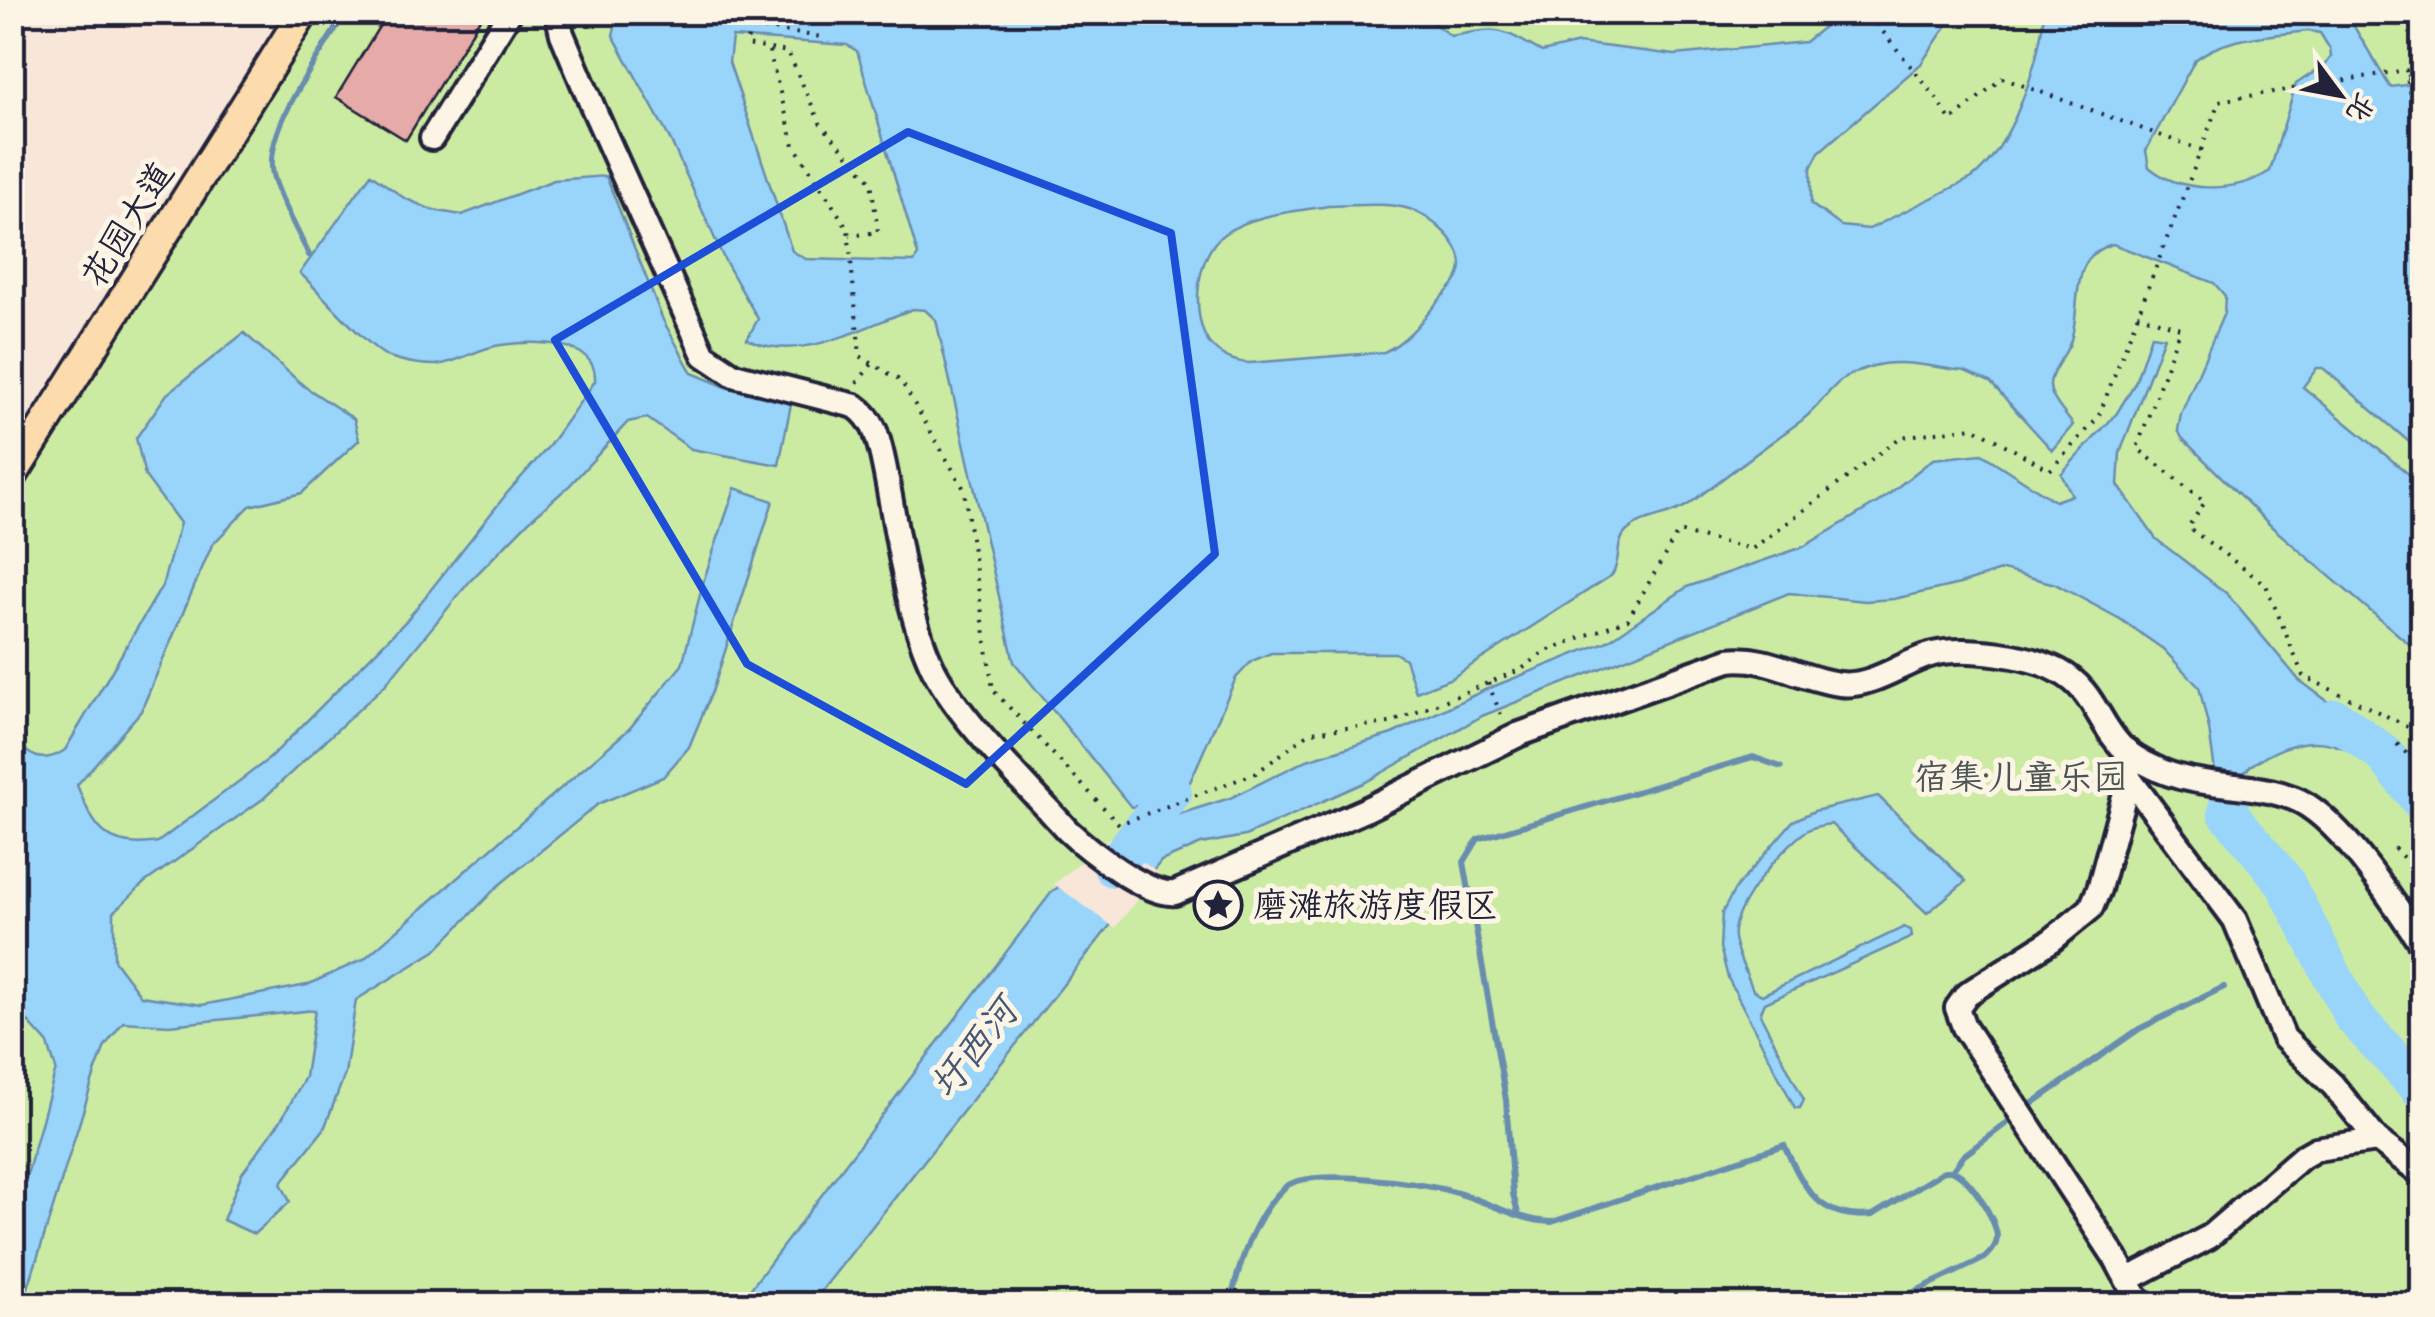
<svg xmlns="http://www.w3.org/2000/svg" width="2435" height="1317" viewBox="0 0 2435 1317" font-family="'Balsamiq Sans','LXGW WenKai TC',sans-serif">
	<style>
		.green { fill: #cbeba3; stroke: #76866f; stroke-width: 2.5 }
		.water { fill: #99d4fa; stroke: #698dae; stroke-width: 2.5; fill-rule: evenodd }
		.pier { fill: #f8e6d9 }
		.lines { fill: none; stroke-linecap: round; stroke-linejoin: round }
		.stream { stroke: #698dae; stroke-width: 6 }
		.river { stroke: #99d4fa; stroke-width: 40 }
		.building { fill: #e6aba8; stroke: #22223b; stroke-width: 2.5 }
		.minor-casing { stroke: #22223b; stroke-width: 30 }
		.major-casing { stroke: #22223b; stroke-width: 35 }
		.path { stroke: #22223b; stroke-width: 4; stroke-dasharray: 2.5 8; stroke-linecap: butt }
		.minor { stroke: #fcf5e5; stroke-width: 22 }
		.major { stroke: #fcdcac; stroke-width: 28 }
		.marked { fill: none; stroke: #1d4ed8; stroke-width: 8; stroke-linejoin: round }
		.labels { text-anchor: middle; stroke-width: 10; stroke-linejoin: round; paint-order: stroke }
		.street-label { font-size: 35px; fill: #22223b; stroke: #fcf5e5 }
		.park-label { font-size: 35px; fill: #4c5455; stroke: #fcf5e5 }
		.poi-label { font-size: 35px; fill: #22223b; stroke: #fcf5e5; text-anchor: start }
		.water-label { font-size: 38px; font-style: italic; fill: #465774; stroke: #fcf5e5 }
	</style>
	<rect width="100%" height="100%" fill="#f8e6d9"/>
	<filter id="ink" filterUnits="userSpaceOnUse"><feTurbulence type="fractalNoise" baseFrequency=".01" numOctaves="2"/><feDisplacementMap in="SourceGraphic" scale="20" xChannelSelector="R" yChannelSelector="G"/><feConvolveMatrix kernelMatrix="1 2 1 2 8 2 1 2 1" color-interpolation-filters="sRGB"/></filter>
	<g filter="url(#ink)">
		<polygon class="green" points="322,13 2422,13 2422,1304 13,1304 12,506"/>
		<g class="water">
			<path d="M 619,13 L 1418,12 L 1451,36 C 1500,27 1499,27 1542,52 L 1579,43 L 1675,55 L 1805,42 L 1841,13 L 1955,13 L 1921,64 L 1819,152 L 1811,168 L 1811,204 L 1841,226 L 1869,229 L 1972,178 C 2013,146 2039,63 2044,13 L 2346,13 L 2390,87 L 2422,83 L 2422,173 L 2412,172 L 2408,182 L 2411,201 L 2422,210 L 2422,453 L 2323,368 L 2317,368 L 2303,387 L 2422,485 L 2422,655 L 2272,527 L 2182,438 L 2178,430 L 2181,414 L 2224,313 L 2225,296 L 2214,283 L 2113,244 C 2066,256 2083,308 2070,343 C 2065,356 2050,372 2050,385 C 2050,399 2066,414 2073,425 L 2052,450 L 1990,382 L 1965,371 C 1936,368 1901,358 1873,366 C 1827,379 1831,398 1801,421 C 1763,448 1726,476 1689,504 C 1670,518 1643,516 1626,532 C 1615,543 1621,562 1612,575 L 1452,678 L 1416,692 L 1405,659 L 1395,653 L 1271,653 L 1252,661 L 1236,678 L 1190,782 L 1147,804 L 1131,807 L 1014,662 L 936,320 L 925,310 L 913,309 C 862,327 799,365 747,339 L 758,319 L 724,259 L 671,141 L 613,35 ZM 2308,31 L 2320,33 L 2330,49 L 2331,57 L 2326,64 L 2296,84 L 2270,171 C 2236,193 2181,194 2149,167 L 2146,151 L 2195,60 C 2225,36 2271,36 2308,31 ZM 732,37 L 847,45 L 857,51 L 918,255 L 914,262 L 806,259 L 792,251 L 729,62 ZM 1328,206 C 1353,206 1383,202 1406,208 C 1430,214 1470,248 1459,275 C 1456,284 1446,292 1440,299 C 1423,319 1408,341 1384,352 L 1249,363 C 1233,362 1220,356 1209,343 C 1190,315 1196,254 1224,234 C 1253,214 1294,212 1328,206 Z"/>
			<path d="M 371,174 L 404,198 L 432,210 L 462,215 L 554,180 L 606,176 L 663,320 L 692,373 L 726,387 L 791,404 L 779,465 L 691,449 L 647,418 L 628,422 L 569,486 L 529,521 L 470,581 L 385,685 L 263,799 L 144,883 L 114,912 L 114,960 L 141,996 L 202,1005 L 307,985 L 364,959 L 629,729 L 682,665 L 704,579 L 735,488 L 773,501 L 713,689 L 689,747 L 663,777 L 598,804 L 498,886 L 435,951 L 356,1000 L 345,1074 L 324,1129 L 281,1183 L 290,1202 L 254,1234 L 223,1220 L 242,1173 L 281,1120 L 305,1077 L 315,1010 L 169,1025 L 123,1022 L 105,1046 L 95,1073 L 23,1304 L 13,1304 L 13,1226 L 56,1069 L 48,1044 L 13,1005 L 13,738 C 29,757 43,765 65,750 L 162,586 L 180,523 L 145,476 L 136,438 L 167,394 L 244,333 L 304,386 L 354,419 L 359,440 L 302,493 L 250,506 L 212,545 L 141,711 L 77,785 C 94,828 107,851 158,842 L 270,758 L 406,621 L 508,492 L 549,446 L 595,381 C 598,338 531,341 501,345 C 479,347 457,364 435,365 C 420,365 404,362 389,357 C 370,350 318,290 300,273 Z"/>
			<path d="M 2151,335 L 2164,337 L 2120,453 L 2118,485 L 2156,539 L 2226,593 L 2299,680 L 2384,743 L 2376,763 C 2335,741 2308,732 2265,757 C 2255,763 2247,766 2242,777 L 2215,772 L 2209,729 L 2199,687 L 2163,649 L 2120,619 L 2055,584 L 2003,570 L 1960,584 L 1894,599 L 1865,601 L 1789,593 L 1482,716 L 1366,782 L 1245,836 L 1201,844 L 1161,861 L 811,1304 L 739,1304 L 1051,893 L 1125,831 L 1230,798 L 1307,760 L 1392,734 L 1487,689 L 1608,641 L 1687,587 L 1803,547 L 1880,501 L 1933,459 L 1982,454 L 2055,501 L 2072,495 L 2061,474 L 2117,413 L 2135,383 Z"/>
			<path d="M 1878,796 L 1966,881 L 1927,913 L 1831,824 C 1823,825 1815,826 1808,830 C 1784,845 1730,908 1734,938 C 1736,954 1747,973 1753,990 L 1762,995 L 1904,927 L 1911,930 L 1912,937 L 1765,1003 L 1760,1014 L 1804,1100 L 1800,1108 L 1795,1108 L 1728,978 L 1720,947 L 1722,913 L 1735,889 L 1793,821 L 1814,811 Z"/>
		</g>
		<polygon class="pier" points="1109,838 1158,873 1115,928 1054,884"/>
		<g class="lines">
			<g class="stream">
				<path d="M 309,255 C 300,235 273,187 272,168 C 268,123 323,51 346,12"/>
				<polyline points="2026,1108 2139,1029 2224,987"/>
				<polyline points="1518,1213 1513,1194 1506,1100 1464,862 1478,839 1753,757 1781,767"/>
				<path d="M 1230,1304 C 1239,1265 1253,1217 1284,1188 C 1307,1166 1419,1183 1450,1191 C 1484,1199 1517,1221 1552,1222 L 1784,1145 C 1804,1187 1818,1221 1873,1215 L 1944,1171 L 1952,1171 L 1963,1156 L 2016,1116"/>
				<path d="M 1889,1304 L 1985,1258 C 1990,1253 1997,1246 1997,1237 C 1997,1220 1968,1174 1952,1171"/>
			</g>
			<g class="river">
				<polyline points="2336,719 2384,754 2422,802"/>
				<polyline points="2229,805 2228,813 2284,881 2353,1016 2422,1090"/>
				<polyline points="1113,867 1172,792"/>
			</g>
		</g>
		<polygon class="building" points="388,12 484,12 406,140 336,97"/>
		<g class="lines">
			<g class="minor-casing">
				<g id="minor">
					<path d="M 557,12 L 562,34 L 594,110 L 704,355 L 734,375 L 855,406 C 875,420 878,438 883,460 C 897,524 905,612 934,670 C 961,722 1027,785 1067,830 C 1088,850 1147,896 1175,893 L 1365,810 L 1520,734 L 1729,660 C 1768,655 1802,680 1840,684 C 1872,688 1903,662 1933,654 C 1965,646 2030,655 2059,671 C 2094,690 2097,721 2121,746 C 2129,754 2142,762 2153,767 C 2195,789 2249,781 2293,798 C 2339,815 2395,905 2422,945"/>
					<polyline points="432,138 510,12"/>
					<polyline points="2126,750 2129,778 2099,889 2091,908 2052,940 1967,994 1957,1008 1964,1027 2116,1259 2140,1304"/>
					<polyline points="2129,778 2235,920 2284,1038 2333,1085 2377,1140 2422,1174"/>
					<polyline points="2127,1280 2209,1237 2302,1157 2316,1149 2377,1140"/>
				</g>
			</g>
			<g class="major-casing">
				<polyline id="major" points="12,476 304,12"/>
			</g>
			<g class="path">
				<polyline points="650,12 822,37"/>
				<polyline points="749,27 747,45 788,52 820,123 871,181 878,232 850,236"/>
				<polyline points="769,51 794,145 848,229 860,356 901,381 964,489 993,690 1119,824 1256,773 1311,732 1390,723 1522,669 1544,652 1628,619 1678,532 1752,549 1901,437 1973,427 2050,470 2098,418 2201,150 2002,78 1951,121 1937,99 1867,12"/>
				<polyline points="2407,77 2422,75"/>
				<polyline points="2201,150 2219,101 2406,70 2422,174"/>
				<polyline points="2137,314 2180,328 2137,448 2205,502 2188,527 2266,585 2303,676 2422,733"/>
				<polyline points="857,383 872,364"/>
				<polyline points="1488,683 1503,720"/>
				<polyline points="2397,744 2422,769"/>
				<polyline points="2409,754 2422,733"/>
				<polyline points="2394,848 2422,877"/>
			</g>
			<use href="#minor" class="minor"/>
			<use href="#major" class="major"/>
		</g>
	</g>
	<path class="marked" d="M 908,132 L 1171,233 L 1215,554 L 966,784 L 747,664 L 555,340 Z"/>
	<defs>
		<g id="sight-ring" transform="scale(2.5)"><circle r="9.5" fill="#fcf5e5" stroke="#22223b" stroke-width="1.5"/><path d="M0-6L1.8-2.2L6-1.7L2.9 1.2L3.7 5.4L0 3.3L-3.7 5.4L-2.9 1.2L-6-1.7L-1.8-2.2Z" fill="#22223b"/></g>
	</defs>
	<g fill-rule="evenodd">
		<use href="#sight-ring" x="1218" y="905"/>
	</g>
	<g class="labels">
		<g class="street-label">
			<text transform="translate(127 224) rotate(-58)" y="12">花园大道</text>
		</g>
		<g class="park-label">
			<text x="2021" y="789">宿集·儿童乐园</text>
		</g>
		<g class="poi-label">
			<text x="1253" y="917">磨滩旅游度假区</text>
		</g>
		<g class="water-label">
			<text transform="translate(974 1048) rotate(-52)" y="13">圩西河</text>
		</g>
	</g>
	<rect width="2435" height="1317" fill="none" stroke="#fcf5e5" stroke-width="50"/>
	<rect x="25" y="25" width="2385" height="1267" fill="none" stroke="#22223b" stroke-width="4" filter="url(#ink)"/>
	<g transform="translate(2340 95) rotate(122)" stroke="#fcf5e5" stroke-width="8" paint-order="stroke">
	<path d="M0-8L18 38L0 25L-18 38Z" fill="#22223b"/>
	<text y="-15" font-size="28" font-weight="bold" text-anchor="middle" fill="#22223b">北</text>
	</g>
</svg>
